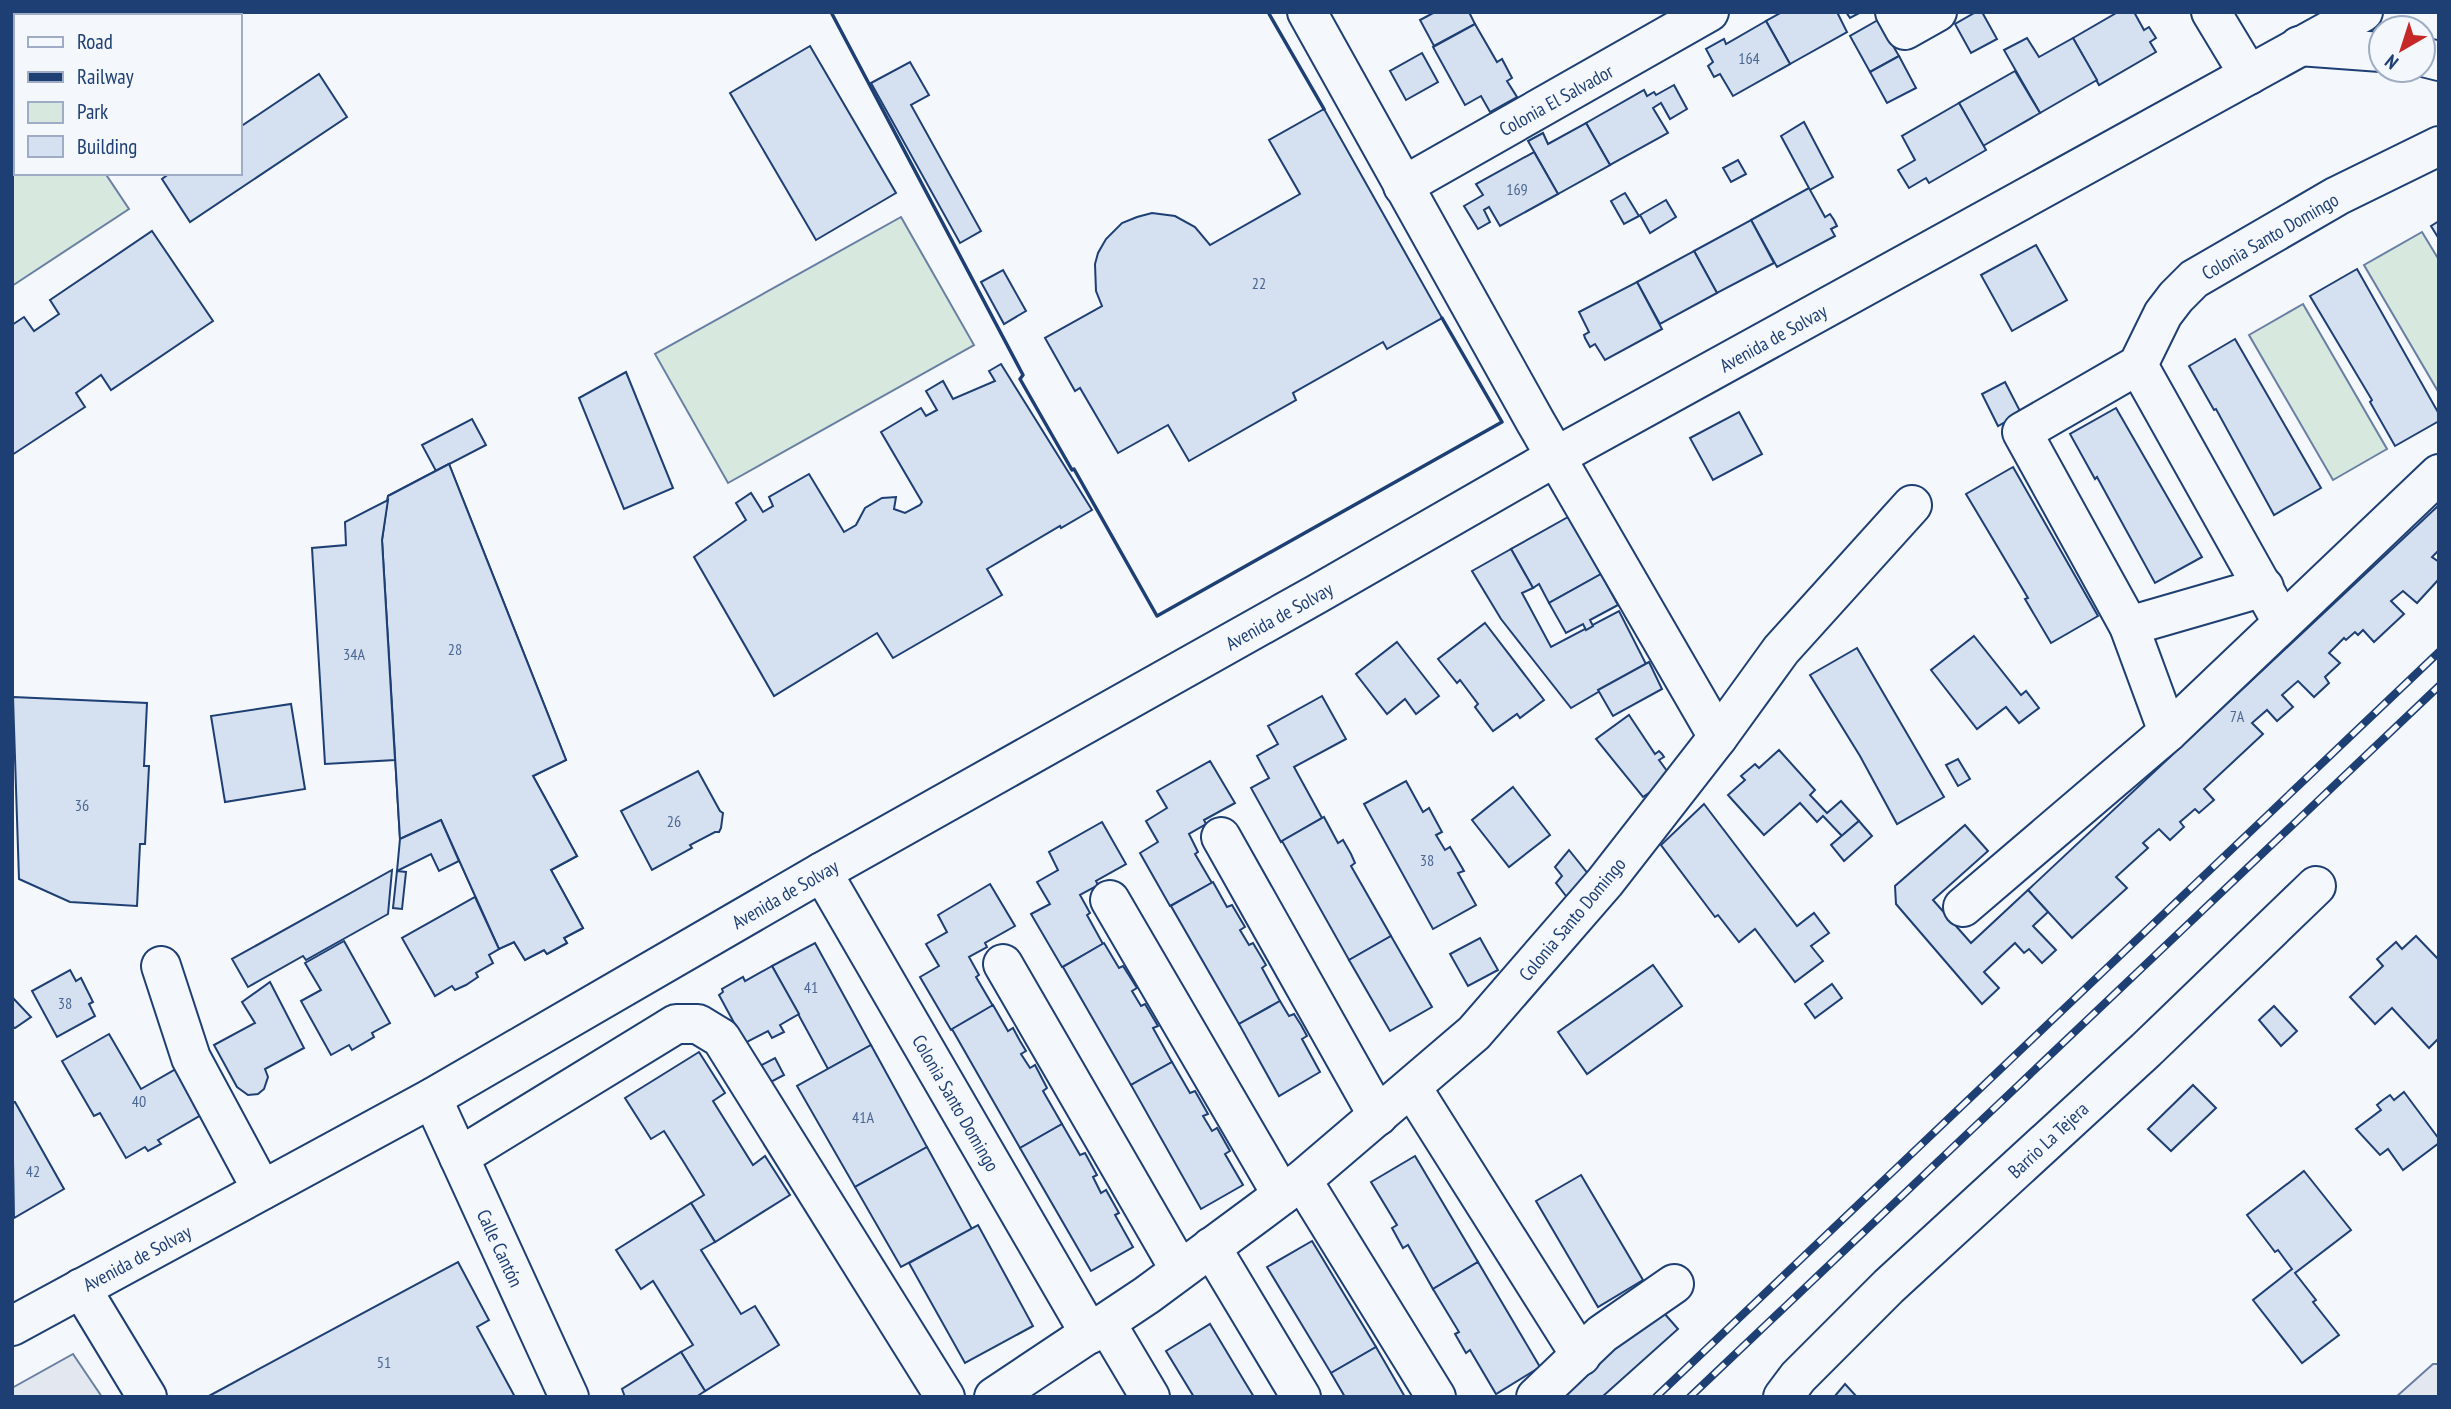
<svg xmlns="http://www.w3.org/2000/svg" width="2451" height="1409" viewBox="0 0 2451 1409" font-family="'PT Sans Narrow',sans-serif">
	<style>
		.green { fill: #d7e8df; stroke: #687fa3; stroke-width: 2 }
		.parking { fill: #e3e8f0; stroke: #687fa3; stroke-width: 2 }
		.building { fill: #d5e0f0; stroke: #1d3f73; stroke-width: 2 }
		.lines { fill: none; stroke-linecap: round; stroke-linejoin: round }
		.street-casing { stroke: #1d3f73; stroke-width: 42 }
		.highway-casing { stroke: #1d3f73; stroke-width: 42 }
		.street { stroke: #f4f7fb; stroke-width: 38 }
		.highway { stroke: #f4f7fb; stroke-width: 38 }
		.rail-casing { stroke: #1d3f73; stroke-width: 8 }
		.rail { stroke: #f4f7fb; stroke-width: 5; stroke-dasharray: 16; stroke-linecap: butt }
		.wall { stroke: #1d3f73; stroke-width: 3.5 }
		.labels { text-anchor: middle; stroke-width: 5; stroke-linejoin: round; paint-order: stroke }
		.number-label { font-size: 16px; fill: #4b6792 }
		.street-label { font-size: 19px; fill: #1d3f73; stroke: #f4f7fb }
	</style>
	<rect width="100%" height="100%" fill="#f4f7fb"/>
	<g class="green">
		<polygon points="16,112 16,173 105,173 129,209 12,286 12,114"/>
		<polygon points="901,217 974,345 728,483 655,354"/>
		<polygon points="2422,232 2439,260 2439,393 2364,265"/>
		<polygon points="2303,304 2387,449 2333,480 2249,335"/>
	</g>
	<g class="parking">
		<polygon points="73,1354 102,1397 12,1397 12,1388"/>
		<polygon points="2433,1364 2439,1364 2439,1397 2396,1397"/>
	</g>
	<g class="building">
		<polygon points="1435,12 1469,12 1475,24 1434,46 1420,20"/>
		<polygon points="1782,12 1837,12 1847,32 1790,64 1766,21"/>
		<polygon points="1846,12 1861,12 1850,18"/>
		<polygon points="1976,12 1982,12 1997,39 1971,53 1955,24"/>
		<polygon points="2118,12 2134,12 2144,30 2149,27 2156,38 2150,42 2156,52 2099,85 2073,38"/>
		<polygon points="1878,20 1899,56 1870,72 1850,36"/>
		<polygon points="1766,21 1790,64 1733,96 1720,74 1714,77 1708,66 1713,62 1706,49 1724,39 1726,44"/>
		<polygon points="1475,24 1497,62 1502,59 1512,78 1507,81 1517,97 1490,112 1481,96 1465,105 1433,47"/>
		<polygon points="2027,38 2039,57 2073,38 2097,80 2040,113 2004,50"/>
		<polygon points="810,46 896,193 816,240 730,93"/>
		<polygon points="1422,53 1438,82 1406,100 1390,71"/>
		<polygon points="1899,56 1916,88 1887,103 1870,72"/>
		<polygon points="910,62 929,95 911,105 981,231 960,243 871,83"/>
		<polygon points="2015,71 2040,113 1983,146 1959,103"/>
		<polygon points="319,74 347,117 190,222 162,179 170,173 240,173 240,127"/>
		<polygon points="1674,85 1687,109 1670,119 1661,103 1653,108 1668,133 1610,165 1586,123 1644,90 1647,96 1654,92 1656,95"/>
		<polygon points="1959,103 1986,150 1929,183 1926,178 1909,188 1898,170 1915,160 1902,136"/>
		<polygon points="1324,109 1442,318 1387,349 1383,342 1293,393 1296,400 1189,461 1168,425 1118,453 1080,388 1075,391 1045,338 1102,306 1096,291 1095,264 1098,253 1106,239 1122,223 1137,217 1152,213 1175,216 1195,227 1210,245 1300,194 1269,140"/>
		<polygon points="1804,122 1833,177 1810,190 1825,217 1830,214 1834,220 1837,226 1831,229 1835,236 1777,267 1751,220 1809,188 1781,136"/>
		<polygon points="1586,123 1610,165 1558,194 1528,141 1543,133 1548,144"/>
		<polygon points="1534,152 1558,194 1500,226 1489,207 1484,210 1490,222 1478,229 1464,206 1483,195 1476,184"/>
		<polygon points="1738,160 1746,174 1731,182 1723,168"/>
		<polygon points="1625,193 1639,216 1624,224 1611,201"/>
		<polygon points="1666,200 1676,217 1650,233 1640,215"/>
		<polygon points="1751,220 1774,263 1717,293 1694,251"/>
		<polygon points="2439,221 2439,239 2431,226"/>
		<polygon points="152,231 213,321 111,390 101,375 76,393 85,407 12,455 12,325 24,317 34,331 59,314 50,300"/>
		<polygon points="2036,245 2067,300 2012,331 1981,275"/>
		<polygon points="1694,251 1717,293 1660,324 1637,282"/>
		<polygon points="2357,269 2439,414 2439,421 2395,446 2370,402 2372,400 2310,296"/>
		<polygon points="1003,270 1026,311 1004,324 981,282"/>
		<polygon points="1637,282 1662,329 1605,360 1595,344 1590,347 1585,338 1584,335 1589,332 1579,312"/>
		<polygon points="2235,339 2321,488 2274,515 2216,409 2214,410 2189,366"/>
		<polygon points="1001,364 1092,510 1061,528 1060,526 987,569 1002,595 893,658 877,633 774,696 694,557 746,520 736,503 751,493 763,512 773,506 769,497 809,474 844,532 856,525 865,508 882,498 896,497 894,509 905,513 920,505 922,502 881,432 921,408 926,416 937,410 926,391 943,381 953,399 995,381 989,371"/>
		<polygon points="626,372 673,488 624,509 579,398"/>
		<polygon points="2005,382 2021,413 1998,426 1982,394"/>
		<polygon points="2116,408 2202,557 2155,583 2097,477 2095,479 2070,434"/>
		<polygon points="1739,412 1762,454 1713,480 1690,438"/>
		<polygon points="472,419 486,445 436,471 422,445"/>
		<polygon points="449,464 566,760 533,776 577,856 551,870 583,928 564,938 567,943 547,954 544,950 525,960 514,942 499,949 441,820 400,839 382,540 388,496"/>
		<polygon points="449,464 566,760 533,776 577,856 551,870 583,928 564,938 567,943 547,954 544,950 525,960 514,942 499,949 441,820 400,839 382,540 388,496"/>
		<polygon points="2013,467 2098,616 2051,643 2025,599 2028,598 1966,494"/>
		<polygon points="388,500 382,540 395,760 325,764 312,548 346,545 345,522"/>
		<polygon points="2439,505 2439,550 2432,557 2439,562 2439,579 2417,603 2403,591 2391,601 2404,614 2374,642 2363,630 2358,635 2355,632 2346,640 2344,638 2329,653 2340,663 2325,677 2329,683 2314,697 2298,681 2282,695 2293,707 2277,721 2267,710 2252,723 2263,734 2204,789 2214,800 2199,813 2195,809 2180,822 2184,827 2170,840 2159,829 2143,843 2148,848 2116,877 2127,888 2072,938 2028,890"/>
		<polygon points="1568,517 1601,574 1549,603 1539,584 1533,588 1511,549"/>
		<polygon points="1511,549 1533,588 1522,593 1551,647 1619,611 1646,664 1571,708 1501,619 1472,571"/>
		<polygon points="1601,574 1618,605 1590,620 1593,626 1586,630 1583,624 1566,633 1549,603"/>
		<polygon points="1485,623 1544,700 1520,718 1517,714 1493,731 1475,707 1478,704 1460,680 1457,683 1438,659"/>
		<polygon points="1974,636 2021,695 2026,691 2039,708 2019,723 2006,707 1977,729 1931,670"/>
		<polygon points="1397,642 1439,696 1416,714 1405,699 1387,714 1356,674"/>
		<polygon points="1857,648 1944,797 1897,824 1860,756 1810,675"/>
		<polygon points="1649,662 1662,689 1613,716 1598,690"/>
		<polygon points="1322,696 1346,739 1294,767 1322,818 1281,842 1251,788 1269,778 1257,756 1278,744 1268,726"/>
		<polygon points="13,697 147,703 144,766 149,766 145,844 140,844 137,906 70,902 19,879"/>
		<polygon points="291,704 305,789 225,802 211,716"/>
		<polygon points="1629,715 1655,754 1659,751 1662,754 1664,757 1659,760 1667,771 1659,786 1643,797 1596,739"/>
		<polygon points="1779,750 1815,790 1810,795 1827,813 1841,801 1859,821 1842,836 1823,816 1817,822 1800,803 1764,835 1728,795 1745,780 1741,776 1755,764 1759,768"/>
		<polygon points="1958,759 1970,779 1958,786 1946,765"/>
		<polygon points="1210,761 1235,803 1204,820 1206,824 1189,834 1198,852 1195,854 1212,883 1170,906 1140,853 1158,842 1146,821 1167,808 1157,791"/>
		<polygon points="698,771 720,811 723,813 721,828 719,832 715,832 690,845 692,848 652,870 621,811"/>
		<polygon points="1406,781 1423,812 1429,808 1436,821 1442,832 1436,835 1445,850 1450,847 1464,871 1458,873 1476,905 1433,929 1364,804"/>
		<polygon points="1513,787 1550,835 1509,867 1472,820"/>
		<polygon points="1704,804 1797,926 1814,913 1829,933 1811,946 1823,961 1795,982 1755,929 1739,942 1718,915 1715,917 1661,845"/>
		<polygon points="1324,817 1338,843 1343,840 1351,854 1355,863 1351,866 1391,936 1349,960 1282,841"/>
		<polygon points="441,820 459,861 439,871 431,854 397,871 400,839"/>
		<polygon points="1859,821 1872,836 1844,861 1831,845"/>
		<polygon points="1102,822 1126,864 1096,881 1098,885 1080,895 1090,913 1087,915 1103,944 1062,967 1031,914 1050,904 1037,882 1058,870 1049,852"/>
		<polygon points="1965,825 1988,851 1933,900 1971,943 2028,890 2048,912 2033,926 2056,950 2042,963 2029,949 2024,953 2015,943 1984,972 1999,988 1982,1004 1896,904 1895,886"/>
		<polygon points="1569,850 1589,875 1569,900 1556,883 1562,876 1555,867"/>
		<polygon points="392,870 388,914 306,960 303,956 248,987 232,959"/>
		<polygon points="397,871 406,872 402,909 393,908"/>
		<polygon points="1213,882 1227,907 1232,905 1245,927 1240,930 1249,945 1253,943 1266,965 1262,968 1280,1001 1239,1024 1171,906"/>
		<polygon points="990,884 1015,926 985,943 987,947 969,957 979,975 976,977 993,1006 951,1030 920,977 939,966 926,944 947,932 938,915"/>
		<polygon points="475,897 499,949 489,955 493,963 476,973 478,977 466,985 455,990 452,986 435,996 402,938"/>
		<polygon points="1391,936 1432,1007 1390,1031 1349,960"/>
		<polygon points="2416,936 2439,960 2439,1038 2429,1048 2392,1008 2375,1024 2350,997 2383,966 2377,959 2396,942 2402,949"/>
		<polygon points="1480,938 1498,970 1468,986 1450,954"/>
		<polygon points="344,941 390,1023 372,1033 374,1037 352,1050 349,1045 331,1055 301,1001 321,990 305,963"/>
		<polygon points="815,943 871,1045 828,1069 772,966"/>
		<polygon points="1104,943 1119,968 1123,966 1137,988 1132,991 1141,1006 1145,1004 1158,1026 1153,1028 1172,1062 1131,1085 1063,967"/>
		<polygon points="1653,965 1682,1006 1587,1074 1558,1032"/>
		<polygon points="772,966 799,1014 780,1025 784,1032 772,1038 768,1031 745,1043 719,995 723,992 722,989 743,977 745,981"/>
		<polygon points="70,970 76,981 81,978 93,1002 89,1004 95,1016 57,1037 32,991"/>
		<polygon points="270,982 304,1048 265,1069 268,1077 264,1089 258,1094 248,1095 237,1087 214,1045 255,1023 242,1002"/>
		<polygon points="1832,984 1842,998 1815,1018 1805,1004"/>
		<polygon points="12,997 31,1017 15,1028 12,1026"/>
		<polygon points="1280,1001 1289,1016 1294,1014 1301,1025 1307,1036 1302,1039 1320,1072 1279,1096 1239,1024"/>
		<polygon points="993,1005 1008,1031 1013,1028 1020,1041 1026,1051 1021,1054 1030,1068 1035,1065 1047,1088 1043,1091 1062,1124 1020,1148 952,1029"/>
		<polygon points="2274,1006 2297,1031 2281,1046 2259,1020"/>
		<polygon points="109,1034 141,1089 176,1069 201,1115 158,1140 161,1144 148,1151 145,1147 126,1158 100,1113 94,1116 62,1061"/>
		<polygon points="871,1045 927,1147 855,1187 797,1086"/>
		<polygon points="699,1052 725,1093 713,1101 753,1165 765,1156 790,1195 715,1242 691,1203 704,1195 683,1161 664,1131 651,1139 625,1098"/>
		<polygon points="775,1058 784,1075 767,1084 758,1067"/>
		<polygon points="1172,1062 1190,1093 1195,1091 1208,1114 1203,1116 1212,1131 1217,1128 1230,1151 1225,1154 1243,1185 1201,1209 1131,1085"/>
		<polygon points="2193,1085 2216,1108 2171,1151 2148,1129"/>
		<polygon points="2404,1092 2439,1139 2439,1143 2403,1170 2388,1149 2380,1155 2356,1129 2381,1110 2377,1105 2383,1100 2390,1095 2394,1100"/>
		<polygon points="15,1102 64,1189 14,1218 12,1103"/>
		<polygon points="1062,1124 1080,1155 1085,1153 1097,1175 1093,1177 1101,1193 1106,1190 1119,1213 1115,1215 1133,1247 1091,1271 1020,1148"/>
		<polygon points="927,1147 972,1229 901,1267 855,1187"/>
		<polygon points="1415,1156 1478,1262 1433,1289 1408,1245 1403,1248 1392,1228 1397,1225 1371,1182"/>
		<polygon points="2304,1171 2351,1230 2295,1273 2316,1300 2313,1302 2339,1335 2302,1363 2253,1300 2292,1269 2278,1250 2275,1252 2247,1215"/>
		<polygon points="1581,1175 1643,1280 1598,1307 1536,1201"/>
		<polygon points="691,1203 715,1242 701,1250 741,1314 755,1306 779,1345 705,1391 681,1352 693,1345 653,1281 641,1289 616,1250"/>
		<polygon points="978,1225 1033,1326 965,1363 909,1263"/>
		<polygon points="1312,1241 1376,1347 1331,1373 1267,1267"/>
		<polygon points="458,1262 489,1320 477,1327 515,1397 207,1397"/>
		<polygon points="1478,1262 1540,1367 1496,1394 1470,1350 1466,1353 1455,1334 1459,1332 1433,1289"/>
		<polygon points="1657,1305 1678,1329 1602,1397 1555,1397"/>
		<polygon points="1210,1324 1243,1379 1254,1397 1194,1397 1166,1351"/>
		<polygon points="1376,1347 1405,1397 1345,1397 1331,1373"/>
		<polygon points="681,1352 705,1391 696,1397 625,1397 622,1389"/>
		<polygon points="1845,1384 1857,1397 1834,1397"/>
	</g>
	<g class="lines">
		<g class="street-casing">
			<g id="street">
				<polyline points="1307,12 1535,421 1718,737"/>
				<polyline points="1895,12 1905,30 1937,12"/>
				<polyline points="2211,12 2249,75"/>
				<polyline points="87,16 92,12"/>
				<polyline points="12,69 16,67"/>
				<polyline points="1403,186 1709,12"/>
				<polyline points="2138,365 2282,622"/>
				<polyline points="2129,626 2264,587"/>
				<polyline points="2168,732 2129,626 2022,432 2138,365 2163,314 2176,297 2194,279 2337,196 2439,146"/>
				<polyline points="1221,837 1378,1116"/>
				<polyline points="822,872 1090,1334"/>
				<polyline points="1110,900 1282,1195"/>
				<polyline points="1963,907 2168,732 2439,474"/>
				<polyline points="1003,964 1180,1270"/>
				<polyline points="161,966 191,1058 262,1190"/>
				<polyline points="1412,1088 1581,1356"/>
				<polyline points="432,1098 569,1397"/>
				<polyline points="459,1157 676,1024 698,1024 721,1038 945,1397"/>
				<polyline points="1302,1180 1436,1397"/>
				<polyline points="1211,1247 1301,1397"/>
				<polyline points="81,1288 147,1397"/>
				<polyline points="1106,1323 1150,1397"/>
				<polyline points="994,1397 1147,1295 1258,1213 1302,1180 1474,1033 1605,882 1718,737 1781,650 1912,505"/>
				<polyline points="1536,1397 1602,1334 1674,1284"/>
				<polyline points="1783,1397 1798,1377 1889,1286 2146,1050 2316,886"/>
			</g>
		</g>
		<g class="highway-casing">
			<g id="highway">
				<polyline points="2299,46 2381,52"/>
				<polyline points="2423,57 2439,61"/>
				<polyline points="12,1326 432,1098 822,872 1317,594 1557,456 2363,12"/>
			</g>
		</g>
		<use href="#street" class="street"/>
		<use href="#highway" class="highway"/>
		<g class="rail-casing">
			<g id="rail">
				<polyline points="1656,1397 2439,652"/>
				<polyline points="1690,1397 2439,686"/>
			</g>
		</g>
		<use href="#rail" class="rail"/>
		<g class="wall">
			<polyline points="831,12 1023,375 1020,379 1072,470 1074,469 1157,616 1502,422 1442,318"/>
			<polyline points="1268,12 1324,109"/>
		</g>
	</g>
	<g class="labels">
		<g class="number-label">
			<text x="1749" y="64">164</text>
			<text x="1517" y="195">169</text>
			<text x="1259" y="289">22</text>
			<text x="455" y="655">28</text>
			<text x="354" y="660">34A</text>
			<text x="2237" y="722">7A</text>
			<text x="82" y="811">36</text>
			<text x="674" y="827">26</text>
			<text x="1427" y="866">38</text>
			<text x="811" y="993">41</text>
			<text x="65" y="1009">38</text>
			<text x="139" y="1107">40</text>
			<text x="863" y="1123">41A</text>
			<text x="33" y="1177">42</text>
			<text x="384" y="1368">51</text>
		</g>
		<g class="street-label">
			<text transform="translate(1556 100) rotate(-29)" y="7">Colonia El Salvador</text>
			<text transform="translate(2270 236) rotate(-30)" y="7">Colonia Santo Domingo</text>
			<text transform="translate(1773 338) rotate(-29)" y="7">Avenida de Solvay</text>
			<text transform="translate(1279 616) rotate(-29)" y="7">Avenida de Solvay</text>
			<text transform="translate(785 894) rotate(-30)" y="7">Avenida de Solvay</text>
			<text transform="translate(1572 919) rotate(-50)" y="7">Colonia Santo Domingo</text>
			<text transform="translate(956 1103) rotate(60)" y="7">Colonia Santo Domingo</text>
			<text transform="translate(2048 1140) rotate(-43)" y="7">Barrio La Tejera</text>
			<text transform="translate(500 1248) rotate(65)" y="7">Calle Cantón</text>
			<text transform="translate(137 1258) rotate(-28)" y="7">Avenida de Solvay</text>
		</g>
	</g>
	<rect width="2451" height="1409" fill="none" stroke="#1d3f73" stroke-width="28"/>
	<rect x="14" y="14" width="228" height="161" fill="#f4f7fb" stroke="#9eadc5" stroke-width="2"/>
	<rect x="28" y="37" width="35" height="10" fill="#f4f7fb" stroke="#9eadc5" stroke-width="2"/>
	<text x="77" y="49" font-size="21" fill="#1d3f73">Road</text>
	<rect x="28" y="72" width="35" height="10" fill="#1d3f73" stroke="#9eadc5" stroke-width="2"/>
	<text x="77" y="84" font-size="21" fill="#1d3f73">Railway</text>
	<rect x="28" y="102" width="35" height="21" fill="#d7e8df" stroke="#9eadc5" stroke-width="2"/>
	<text x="77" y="119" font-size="21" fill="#1d3f73">Park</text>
	<rect x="28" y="136" width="35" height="21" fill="#d5e0f0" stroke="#9eadc5" stroke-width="2"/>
	<text x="77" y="154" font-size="21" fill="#1d3f73">Building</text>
	<g transform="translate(2402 49) rotate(219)"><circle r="33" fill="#f4f7fb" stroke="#9eadc5" stroke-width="2"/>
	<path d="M0-5L12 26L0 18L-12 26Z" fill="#c62828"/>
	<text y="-10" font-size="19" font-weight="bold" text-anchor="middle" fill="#1d3f73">N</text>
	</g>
</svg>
